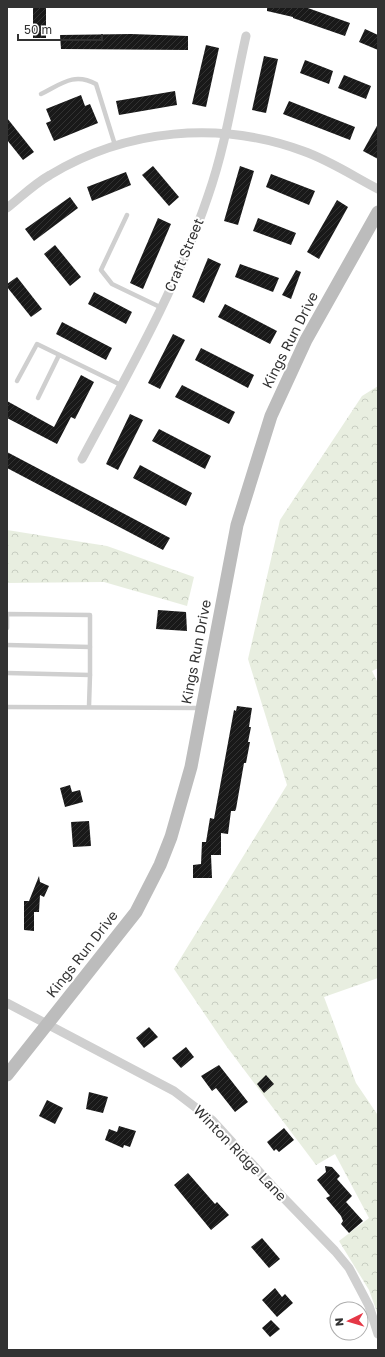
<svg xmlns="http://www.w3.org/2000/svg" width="385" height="1357" viewBox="0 0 385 1357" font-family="'Golos Text',sans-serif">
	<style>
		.forest { fill: url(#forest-crowns) }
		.building { fill: url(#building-hatch) }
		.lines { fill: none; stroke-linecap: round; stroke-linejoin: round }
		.lane { stroke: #cfcfcf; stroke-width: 4.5 }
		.street { stroke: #cfcfcf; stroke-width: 9 }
		.secondary { stroke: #bcbcbc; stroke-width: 13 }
		.labels { text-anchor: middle; stroke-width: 4; stroke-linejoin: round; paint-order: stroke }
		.street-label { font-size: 14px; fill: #323232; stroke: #fff }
	</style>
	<defs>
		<pattern id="forest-crowns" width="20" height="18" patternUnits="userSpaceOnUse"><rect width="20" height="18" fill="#e8eee0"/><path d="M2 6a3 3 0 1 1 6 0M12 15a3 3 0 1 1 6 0" fill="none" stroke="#c7cdc1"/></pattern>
		<pattern id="building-hatch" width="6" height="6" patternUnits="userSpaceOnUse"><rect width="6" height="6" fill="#191919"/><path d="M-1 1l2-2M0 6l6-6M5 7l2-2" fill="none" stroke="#323232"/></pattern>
	</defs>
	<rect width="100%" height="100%" fill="#fff"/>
	<g class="forest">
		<polygon points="378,386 378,668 372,671 378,683 378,978 324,997 356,1083 377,1114 378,1120 378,1315 369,1290 339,1241 369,1218 335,1154 316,1165 227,1047 174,969 287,785 248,659 280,520 362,396"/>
		<polygon points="7,530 107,546 194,577 187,606 104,582 7,583"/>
	</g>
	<g class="building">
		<rect x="33" y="7" width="13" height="31"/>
		<polygon points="267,7 305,7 350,23 345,36 293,18 293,17 267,11"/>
		<polygon points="365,29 378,35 378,50 359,42"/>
		<polygon points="131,34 188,36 188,50 61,49 60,35"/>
		<polygon points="206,45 219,48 206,107 192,104"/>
		<polygon points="264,56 278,59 266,113 252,110"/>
		<polygon points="305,60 333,71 329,84 300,73"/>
		<polygon points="344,75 371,86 366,99 338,88"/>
		<polygon points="175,91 177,105 119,115 116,101"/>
		<polygon points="81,95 85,106 90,104 98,123 54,141 46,123 51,121 46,109"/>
		<polygon points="289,101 355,127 350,140 283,114"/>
		<polygon points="7,118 34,152 23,160 7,140"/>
		<polygon points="378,124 378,159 363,151"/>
		<polygon points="153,166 179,197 169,206 142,175"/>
		<polygon points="240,166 254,171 238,225 224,221"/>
		<polygon points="126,172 131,185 92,201 87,187"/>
		<polygon points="271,174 315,191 309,205 266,187"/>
		<polygon points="70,197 78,208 34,241 25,229"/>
		<polygon points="337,200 348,207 319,259 307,252"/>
		<polygon points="158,218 171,224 143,289 130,283"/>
		<polygon points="258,218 296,233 291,245 253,231"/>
		<polygon points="55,245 81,277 70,286 44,254"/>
		<polygon points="208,258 221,264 204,303 192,297"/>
		<polygon points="240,264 279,278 273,292 235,277"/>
		<polygon points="296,270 301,272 291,299 282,295"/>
		<polygon points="17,277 42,309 31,317 7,287 7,284"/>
		<polygon points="94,292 132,312 126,324 88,304"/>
		<polygon points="225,304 277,331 270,344 218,317"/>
		<polygon points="62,322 112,348 106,360 56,334"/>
		<polygon points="173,334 185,340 160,389 148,383"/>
		<polygon points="201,348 254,375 248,388 195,360"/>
		<polygon points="81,375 94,382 75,419 71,417 57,444 7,418 7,401 54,427"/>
		<polygon points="182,385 235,412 229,424 175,397"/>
		<polygon points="130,414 143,420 118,470 106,464"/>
		<polygon points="159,429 211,456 205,469 152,441"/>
		<polygon points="7,452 170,538 163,550 7,468"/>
		<polygon points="140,465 192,493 186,506 133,478"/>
		<polygon points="158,610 186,612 187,631 156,629"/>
		<polygon points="237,706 252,708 249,727 251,727 248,742 250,742 246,763 244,763 236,809 235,811 231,811 228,834 221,833 221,855 211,855 212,878 193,878 193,865 201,864 202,842 206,842 210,818 214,819 234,710 236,711"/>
		<polygon points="70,785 72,792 80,790 83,802 65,807 60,788"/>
		<polygon points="89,821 91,846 73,847 71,822"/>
		<polygon points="39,876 40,882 49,886 44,897 40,895 39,912 34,912 34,931 24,930 24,901 29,901"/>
		<polygon points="149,1027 158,1037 144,1048 136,1038"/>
		<polygon points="186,1047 194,1057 181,1068 172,1058"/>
		<polygon points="219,1065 248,1102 235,1112 216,1088 212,1091 201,1076"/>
		<polygon points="266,1075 274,1084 264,1093 257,1084"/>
		<polygon points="89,1092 108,1097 103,1113 86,1109"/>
		<polygon points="47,1100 63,1108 55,1124 39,1116"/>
		<polygon points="119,1126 136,1131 130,1147 124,1145 123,1148 105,1140 109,1129 117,1132"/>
		<polygon points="284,1128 294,1140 279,1152 276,1149 274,1151 267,1142"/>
		<polygon points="325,1166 332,1167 340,1176 337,1179 352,1196 346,1202 363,1221 349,1233 341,1224 343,1221 341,1216 326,1198 330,1196 317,1180 326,1172"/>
		<polygon points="188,1173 215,1204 217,1202 229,1215 211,1230 174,1185"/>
		<polygon points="262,1238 280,1259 269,1268 251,1247"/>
		<polygon points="275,1288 282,1297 285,1294 293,1303 277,1317 262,1300"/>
		<polygon points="271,1320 280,1329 270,1337 262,1328"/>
	</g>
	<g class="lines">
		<g class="lane">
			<path d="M 41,94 C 61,84 74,72 96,84 L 115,145"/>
			<polyline points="127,215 101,270 112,284 162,308"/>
			<polyline points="17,381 37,344 121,385"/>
			<polyline points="38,398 59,355"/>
			<polyline points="7,628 7,614 90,615 90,675"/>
			<polyline points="7,645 90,647"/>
			<polyline points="7,673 90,675 89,706"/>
			<polyline points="7,707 200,708"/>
		</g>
		<g class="street">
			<path d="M 7,208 C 21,197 34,184 50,175 C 126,129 219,120 303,151 C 329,160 353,176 378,189"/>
			<path d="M 82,459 C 128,373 177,288 208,196 C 226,145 234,89 246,36"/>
			<polyline points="7,1003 174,1091 212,1120 276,1190 335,1251 349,1268 369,1306 378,1334"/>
		</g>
		<polyline class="secondary" points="7,1075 136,912 160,865 171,837 191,767 237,525 271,416 306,340 378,212"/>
	</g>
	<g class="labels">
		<g class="street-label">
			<text transform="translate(184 255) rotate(-67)" y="5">Craft Street</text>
			<text transform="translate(290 340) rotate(-63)" y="5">Kings Run Drive</text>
			<text transform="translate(196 652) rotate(-79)" y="5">Kings Run Drive</text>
			<text transform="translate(82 954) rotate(-52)" y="5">Kings Run Drive</text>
			<text transform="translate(240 1153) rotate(46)" y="5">Winton Ridge Lane</text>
		</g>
	</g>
	<rect width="385" height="1357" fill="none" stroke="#323232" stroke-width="16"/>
	<g transform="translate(349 1321) rotate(265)"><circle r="19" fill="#ffffff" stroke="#adadad"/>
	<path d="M0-3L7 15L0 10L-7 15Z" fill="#e53746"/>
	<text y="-6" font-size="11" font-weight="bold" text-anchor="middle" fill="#323232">N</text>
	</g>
	<path d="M18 34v6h84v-6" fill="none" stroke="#323232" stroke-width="2"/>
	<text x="24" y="34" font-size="12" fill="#323232" stroke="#ffffff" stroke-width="3" paint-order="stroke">50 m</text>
</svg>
